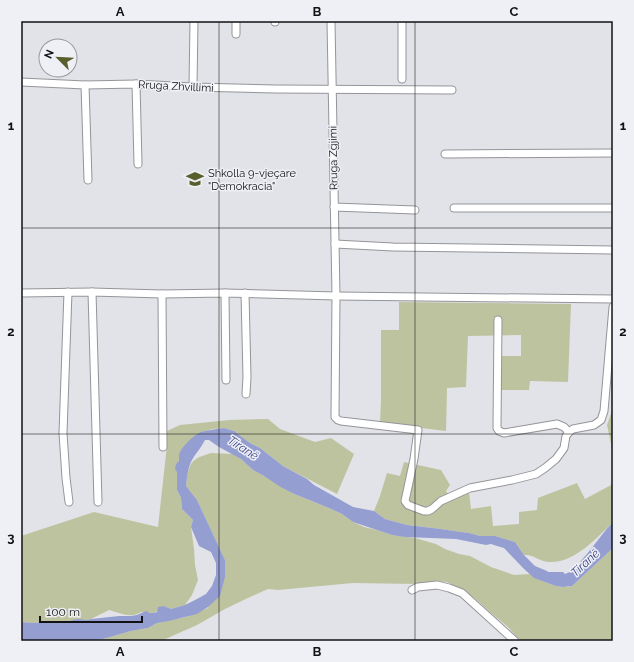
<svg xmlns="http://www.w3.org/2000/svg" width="634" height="662" viewBox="0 0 634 662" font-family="Raleway,sans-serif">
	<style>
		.green { fill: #bec39f }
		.water { fill: #949ed1 }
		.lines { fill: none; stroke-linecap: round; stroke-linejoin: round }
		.minor-casing { stroke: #949599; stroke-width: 9 }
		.minor { stroke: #fff; stroke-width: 7 }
		.grid { fill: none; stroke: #121214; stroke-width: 1; stroke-opacity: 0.55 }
		.labels { text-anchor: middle; stroke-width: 3; stroke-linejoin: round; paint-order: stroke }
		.street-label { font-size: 11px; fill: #121214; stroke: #eff0f6 }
		.poi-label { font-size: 11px; fill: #121214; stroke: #eff0f6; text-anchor: start }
		.water-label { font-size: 12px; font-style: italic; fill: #3f4787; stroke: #eff0f6 }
		.neatline { fill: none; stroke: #121214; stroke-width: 1.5 }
		.grid-label { font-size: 13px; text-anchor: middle; font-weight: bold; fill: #121214 }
	</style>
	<rect width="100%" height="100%" fill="#e2e3e8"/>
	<g class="green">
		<polygon points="399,302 571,304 568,382 530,381 529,390 501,390 501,356 521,356 521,335 468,336 466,387 447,388 446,431 380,423 381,401 381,330 399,330"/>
		<polygon points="613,408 613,453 607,425"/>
		<path d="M 268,419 L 280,429 L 315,442 L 331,438 L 354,454 L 337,494 L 283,466 L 260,448 L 250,443 L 234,431 L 224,428 L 212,429 L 200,433 L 179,461 L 177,472 L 177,490 L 181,498 L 182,509 L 193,520 L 191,527 L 194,549 L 195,565 L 198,580 L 192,595 L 185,605 L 171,609 L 164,606 L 154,613 L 141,612 C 131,619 120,613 109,610 L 87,621 L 77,619 L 70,622 L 61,623 L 58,621 L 33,623 L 21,622 L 21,536 L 94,512 L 158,527 L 167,445 L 167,431 L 180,425 L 229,420 Z"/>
		<path d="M 211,453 L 233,454 L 241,459 L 253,470 L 264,476 L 292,493 L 329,508 L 342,514 L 353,522 L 364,527 L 377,530 L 392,535 L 415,538 L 436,544 L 445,549 L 459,554 L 470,556 L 491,567 L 514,575 L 530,574 C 536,579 554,586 562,587 C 565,587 569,587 572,586 L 613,548 L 613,641 L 521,641 L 508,627 L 491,613 L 478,601 L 464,590 L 447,582 L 435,581 L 416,584 L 353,583 L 278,590 L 268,589 L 250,597 L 225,609 L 197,625 L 161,641 L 87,641 L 103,639 L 131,631 L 148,628 L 157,623 L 186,617 L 208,608 L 225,560 L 197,500 L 186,486 C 187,477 188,463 196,459 C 200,456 206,455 211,453 Z"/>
		<path d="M 404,462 L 441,470 L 450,485 L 446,491 L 452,500 L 469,492 L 471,509 L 491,506 L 493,526 L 519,524 L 519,512 L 537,510 L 538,498 L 577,483 L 585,499 L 613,484 L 613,522 C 597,538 574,563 550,562 C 540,562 533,554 524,555 L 515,542 L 495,536 L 480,536 L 469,533 L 454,531 L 441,529 L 407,525 L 385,519 L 374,511 L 380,496 L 387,473 L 400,476 Z"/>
	</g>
	<path class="water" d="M 224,428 L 234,431 L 250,443 L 260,448 L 283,466 L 307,479 L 314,485 L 353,507 L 374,511 L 385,519 L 407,525 L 441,529 L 454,531 L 469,533 L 480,536 L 495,536 L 515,542 L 524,555 L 535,566 L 547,571 L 548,572 L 563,572 L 565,574 L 577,569 C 579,561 586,556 590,550 C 598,541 604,531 613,522 L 613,548 L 572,586 L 563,587 L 556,586 L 534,578 L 523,568 L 504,548 L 497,546 L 491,544 L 486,545 L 456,539 L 405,537 L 392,535 L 353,522 L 342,514 L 329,508 L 292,493 L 279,486 L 264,476 L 253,470 L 241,459 L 219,447 L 209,440 L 205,440 C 201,448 196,453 192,460 C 188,467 187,477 186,486 L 197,500 L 225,560 L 225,577 L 220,596 L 208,607 L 197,614 L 169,621 L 157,623 L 148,628 L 131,631 L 103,639 L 87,641 L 21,641 L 21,622 L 33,623 L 58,621 C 67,625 71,619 78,619 C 83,619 86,621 91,619 L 119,616 L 131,616 L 137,615 L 146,611 C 149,613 153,614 157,612 L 158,607 L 164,606 L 171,609 L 185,605 L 197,599 L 206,594 L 212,586 L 216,575 L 216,563 L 211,552 L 199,546 L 191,527 L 193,520 L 182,509 L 181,498 L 177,490 L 177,472 L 175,469 L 176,464 L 179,461 C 179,459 179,457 179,455 C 181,447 194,435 201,432 C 208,430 216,429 224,428 Z"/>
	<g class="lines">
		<g class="minor-casing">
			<g id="minor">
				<polyline points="331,21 336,296 335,417 338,420 341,421 418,430 414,459 405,501 408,505 424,511 428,511 432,509 441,501 470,488 512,480 536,474 545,468 556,459 564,448 566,436 569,432 573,429 594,425 601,420 604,411 613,307"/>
				<polyline points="275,22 275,21"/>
				<polyline points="236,34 236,21"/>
				<polyline points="402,79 402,21"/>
				<polyline points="21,82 85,85 136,84 193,87 275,89 452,90"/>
				<polyline points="136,84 138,164"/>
				<polyline points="85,85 88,180"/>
				<polyline points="193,87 194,21"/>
				<polyline points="445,154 613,153"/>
				<polyline points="334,207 415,210"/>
				<polyline points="454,208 613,208"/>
				<polyline points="335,244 393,247 613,250"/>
				<polyline points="68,292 63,433 66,478 69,502"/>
				<polyline points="92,292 98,502"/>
				<polyline points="21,293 92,292 162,294 225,293 336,296 613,299"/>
				<polyline points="225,293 226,380"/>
				<polyline points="245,293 247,377 246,394"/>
				<polyline points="162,294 163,447"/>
				<polyline points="498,320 497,428 499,431 504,433 557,424 564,427 569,432"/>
				<polyline points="412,590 418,587 437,585 449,588 462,593 515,641"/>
			</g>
		</g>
		<use href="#minor" class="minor"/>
	</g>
	<path class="grid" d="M 219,21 L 219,641M 415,21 L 415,641M 21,228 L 613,228M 21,434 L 613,434"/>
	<defs>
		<g id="school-bare" transform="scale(1.38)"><path d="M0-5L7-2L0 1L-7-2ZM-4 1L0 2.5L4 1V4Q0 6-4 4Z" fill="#585e2c" stroke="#eff0f6" stroke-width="2.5" paint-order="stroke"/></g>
	</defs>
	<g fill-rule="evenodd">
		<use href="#school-bare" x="195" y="179"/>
	</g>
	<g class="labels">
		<g class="street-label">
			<text transform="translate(176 86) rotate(3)" y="4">Rruga Zhvillimi</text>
			<text transform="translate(333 158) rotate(-91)" y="4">Rruga Zgjimi</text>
		</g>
		<g class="poi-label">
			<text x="208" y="177">Shkolla 9-vjeçare<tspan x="208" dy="13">"Demokracia"</tspan></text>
		</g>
		<g class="water-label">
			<text transform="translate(243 448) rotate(33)" y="4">Tiranë</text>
			<text transform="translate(585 563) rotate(-43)" y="4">Tiranë</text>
		</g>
	</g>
	<rect width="634" height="662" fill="none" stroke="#eff0f6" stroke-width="44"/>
	<g transform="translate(58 58) rotate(294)"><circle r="19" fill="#eff0f6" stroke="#97979c"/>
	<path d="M0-3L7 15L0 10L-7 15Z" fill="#585e2c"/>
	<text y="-6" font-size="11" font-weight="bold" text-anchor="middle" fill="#121214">N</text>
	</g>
	<path d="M40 616v6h102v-6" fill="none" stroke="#121214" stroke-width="2"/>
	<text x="46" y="616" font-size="12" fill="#121214" stroke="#eff0f6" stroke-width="3" paint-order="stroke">100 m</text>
	<rect x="22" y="22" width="590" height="618" class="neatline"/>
	<g class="grid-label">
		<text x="120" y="16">A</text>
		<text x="317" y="16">B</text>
		<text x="514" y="16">C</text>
		<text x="11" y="130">1</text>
		<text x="623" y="130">1</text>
		<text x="11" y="336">2</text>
		<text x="623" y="336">2</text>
		<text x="11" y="542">3</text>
		<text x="623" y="542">3</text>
		<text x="120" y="656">A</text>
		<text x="317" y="656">B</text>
		<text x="514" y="656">C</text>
	</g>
</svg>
